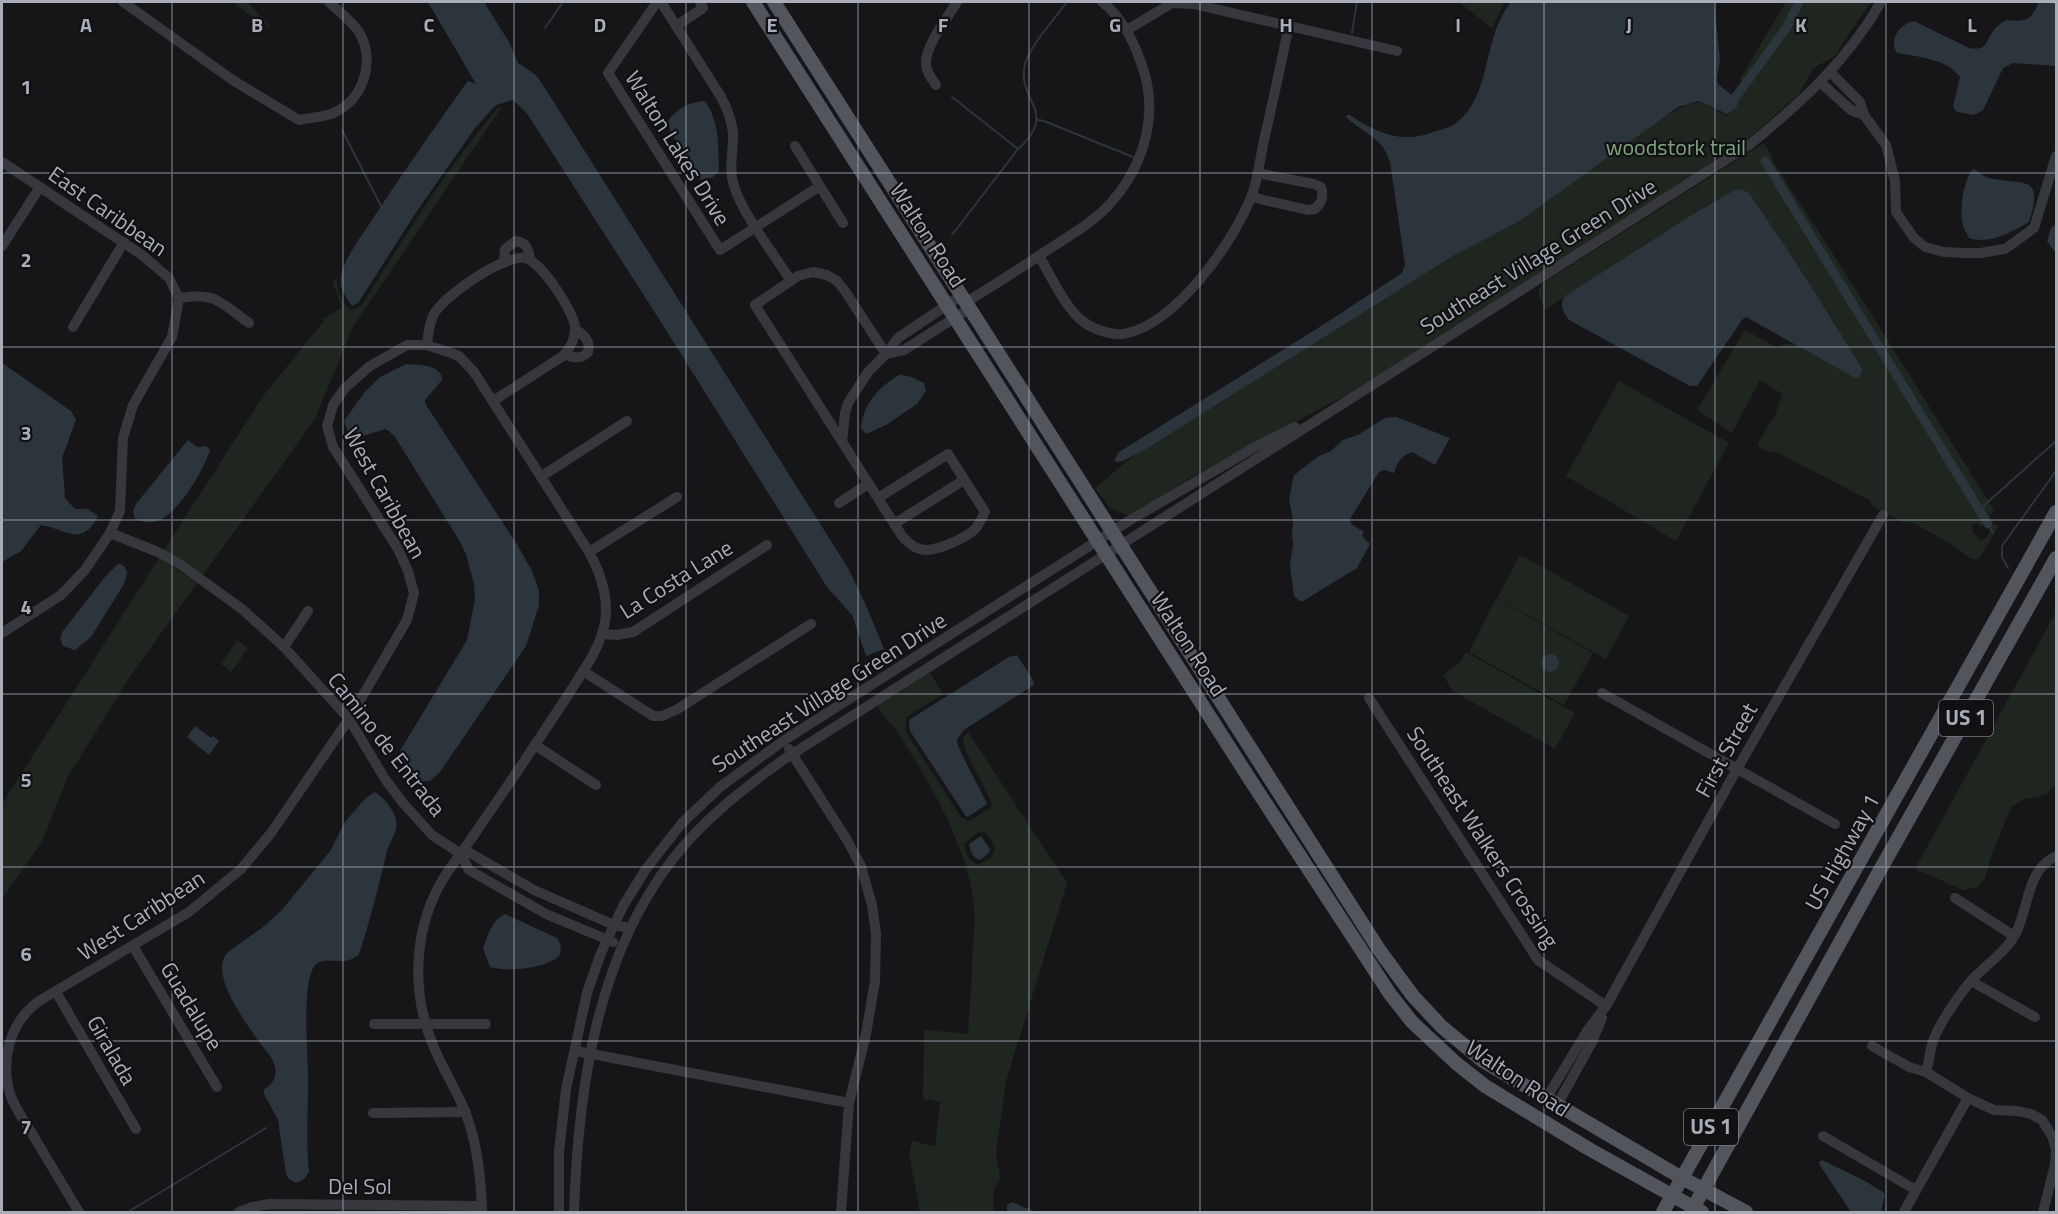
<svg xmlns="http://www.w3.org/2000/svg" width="2058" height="1214" viewBox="0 0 2058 1214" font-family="'Titillium Web',sans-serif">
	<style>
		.green { fill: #1e261f; fill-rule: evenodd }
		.water { fill: #2c353c }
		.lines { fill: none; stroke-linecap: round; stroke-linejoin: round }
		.stream { stroke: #2c353c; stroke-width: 2 }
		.canal { stroke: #2c353c; stroke-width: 9 }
		.minor { stroke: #37383d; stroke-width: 10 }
		.major { stroke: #53555c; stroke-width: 14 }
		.grid { fill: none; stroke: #a8adb8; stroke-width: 1.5; stroke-opacity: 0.55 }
		.labels { text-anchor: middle; stroke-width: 4.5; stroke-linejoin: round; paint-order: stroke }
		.shield { fill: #111113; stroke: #7b7e86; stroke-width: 1.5 }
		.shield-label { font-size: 21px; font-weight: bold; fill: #a8adb8 }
		.park-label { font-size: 22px; fill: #7fa381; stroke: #111113 }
		.street-label { font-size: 22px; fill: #a8adb8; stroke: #111113 }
		.grid-label { font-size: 20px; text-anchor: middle; font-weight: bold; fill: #a8adb8; stroke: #111113; stroke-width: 4.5; stroke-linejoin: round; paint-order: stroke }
	</style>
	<rect width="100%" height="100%" fill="#161618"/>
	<g class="green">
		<polygon points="233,2 247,2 272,28 249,15"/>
		<polygon points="1459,2 1505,2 1492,28"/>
		<polygon points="1786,2 1871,2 1834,56 1813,69 1798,95 1756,132 1707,167 1350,393 1197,474 1129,516 1109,507 1095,488 1137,453 1453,256 1527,215 1662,117 1689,104 1701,102 1727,116 1750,85 1740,79"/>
		<path d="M 498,108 L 501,108 L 353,327 L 315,419 L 203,575 L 164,550 L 263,396 L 324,321 L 322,320 L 342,307 L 333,283 L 337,277 C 336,290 341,302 351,310 L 361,306 C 403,240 447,167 498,108 Z"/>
		<path d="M 1764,143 L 1772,156 L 1772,160 L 1851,282 L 1994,510 L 1981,528 L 1978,523 L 1972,524 L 1972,532 L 1981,541 L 1987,537 L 1994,523 L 1998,527 L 1979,559 L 1971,559 L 1954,546 L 1912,522 L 1905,523 L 1871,505 L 1871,501 L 1774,451 L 1769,452 L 1758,446 L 1758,443 L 1776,413 L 1782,394 L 1760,380 L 1732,433 L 1697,410 L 1745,330 L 1777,348 L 1776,349 L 1784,344 L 1796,345 L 1855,378 L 1863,370 L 1832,319 L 1758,206 L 1737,190 L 1668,230 L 1546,309 C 1540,299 1535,293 1543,283 Z"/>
		<polygon points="1619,381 1729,443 1676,541 1566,476"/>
		<polygon points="1523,556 1629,616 1606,659 1497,598 1519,557"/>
		<polygon points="159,558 197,583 129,678 68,777 41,843 2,899 2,804"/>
		<polygon points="1496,598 1593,653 1564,705 1469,652"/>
		<polygon points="2056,612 2056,784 2046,795 2023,799 2011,808 1992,853 1985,879 1978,887 1963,890 1915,869"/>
		<polygon points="237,640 248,648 231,672 221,664"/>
		<polygon points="1466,652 1575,713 1555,749 1453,691 1443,675 1459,663"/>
		<path d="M 930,673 L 943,694 L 906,717 L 906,732 L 961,817 L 969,821 L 990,808 L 992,805 C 987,787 961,751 963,738 L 968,732 L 1067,883 L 1006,1081 L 996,1153 L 1001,1181 L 999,1180 L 994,1189 L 993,1212 L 920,1212 L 909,1154 L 912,1141 L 935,1146 L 940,1102 L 923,1099 L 924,1030 L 968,1034 C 970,1004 972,974 973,943 C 974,931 975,918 974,906 C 967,842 927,778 892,724 L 888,722 L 877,706 ZM 979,832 L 984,832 L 990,838 L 995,848 L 992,857 L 979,865 C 969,862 965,854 964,843 Z"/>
	</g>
	<g class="water">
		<path d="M 428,2 L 484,2 L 509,42 L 518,63 L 536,75 L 543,85 L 848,568 L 865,603 L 884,649 L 866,656 L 852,615 L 827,587 L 661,322 L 526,112 L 513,100 L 496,105 L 475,128 L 417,211 L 358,303 L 352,306 C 344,296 338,284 342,272 C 347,255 360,238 370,223 C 399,178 431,133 462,89 L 468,81 L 476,84 Z"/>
		<path d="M 1511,2 L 1714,2 L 1720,59 L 1717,79 L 1718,84 L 1739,101 L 1736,108 L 1727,114 L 1699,101 L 1678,107 L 1521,220 L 1453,256 L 1146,449 L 1123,461 L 1117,462 L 1114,460 L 1119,452 L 1326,323 L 1402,273 L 1405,264 L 1390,162 C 1381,135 1365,135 1346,117 L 1347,115 L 1350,115 C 1373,131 1398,143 1427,134 C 1435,131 1446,129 1453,125 C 1482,106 1484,68 1493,39 C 1496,27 1503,12 1511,2 Z"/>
		<path d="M 2039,2 L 2056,2 L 2056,66 L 2013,63 L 2003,68 L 1983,110 L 1974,115 L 1957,112 L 1953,107 L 1960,77 C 1946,58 1918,57 1897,53 C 1888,39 1900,24 1914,21 L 1969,48 C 1989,51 1984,42 1994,30 C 1996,26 2002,23 2006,20 C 2027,22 2030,21 2039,2 Z"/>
		<path d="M 705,101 C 720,123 718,146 719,171 L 713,177 L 701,180 L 671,133 L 668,121 C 677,108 690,102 705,101 Z"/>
		<path d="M 1973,169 C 1979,171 1983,177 1989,178 C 2022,186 2045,172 2029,222 C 2011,232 1990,245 1969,238 C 1967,234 1964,229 1963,225 C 1959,209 1963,182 1973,169 Z"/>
		<path d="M 1741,189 L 1749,193 C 1789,251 1827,310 1863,370 L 1859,377 L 1855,378 L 1746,317 L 1742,320 L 1697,386 L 1690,386 L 1569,320 C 1563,311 1559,306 1565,296 L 1687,218 L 1733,191 Z"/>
		<polygon points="2056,224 2056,254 2047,241 2051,228"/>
		<path d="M 2,363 L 71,411 L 76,420 L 62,458 L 65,498 L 75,509 L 88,509 L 98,516 C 82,548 66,529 41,525 L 21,551 L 2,562 Z"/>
		<path d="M 406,364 C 418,365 442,364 442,380 L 425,400 L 426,405 L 518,546 L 533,573 L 539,591 L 539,605 L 526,646 L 440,772 L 430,781 L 415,782 L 402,763 L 400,751 L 467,640 L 475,599 L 474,584 L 466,554 L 459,540 L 395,437 L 389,431 L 385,429 L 354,439 L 350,437 L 344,421 L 364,393 L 380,377 Z"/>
		<path d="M 899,375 C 911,375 914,379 924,383 L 926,391 L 917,404 L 886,425 L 866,434 L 861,428 C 863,404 879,387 899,375 Z"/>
		<path d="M 1396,417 L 1450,438 L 1435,465 L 1412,452 C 1401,456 1397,462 1394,473 L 1384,470 L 1379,472 L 1350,519 L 1351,524 L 1364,532 L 1362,536 L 1370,544 L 1357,568 L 1303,601 L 1300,601 L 1294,596 L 1290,566 L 1293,544 L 1292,536 L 1293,520 L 1289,499 L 1294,475 L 1319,456 L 1331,451 L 1343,440 L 1358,435 L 1385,418 Z"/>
		<path d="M 188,440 L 197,447 L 206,446 L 210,450 C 204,470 176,518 154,522 C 147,523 141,521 135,519 L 133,511 L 136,504 Z"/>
		<polygon points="119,563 125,567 127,573 124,584 91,637 75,650 63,646 60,638 63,631 105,577"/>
		<circle cx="1550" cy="663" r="9"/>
		<path d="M 1017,655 L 1033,680 L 1034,685 L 965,729 C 962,733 958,736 957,741 C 957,748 983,794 987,804 L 968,817 L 965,815 L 910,731 L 909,720 L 1009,657 Z"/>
		<polygon points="195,726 211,738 213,736 219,741 209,755 187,737"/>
		<path d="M 374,792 C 382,795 395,811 396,820 C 398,834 390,840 387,851 C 379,885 370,921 359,954 C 346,968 325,955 316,964 C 300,980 309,1060 308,1084 C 308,1113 306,1142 309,1172 L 304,1179 L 296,1183 L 289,1179 L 286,1174 L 278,1120 L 264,1094 L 264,1090 C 269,1085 274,1082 275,1076 C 278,1062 267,1052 260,1043 C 247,1024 207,973 228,952 L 263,927 L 281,911 L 331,850 L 344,823 L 365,799 Z"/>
		<path d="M 981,836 L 990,849 L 988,854 L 980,860 C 973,858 970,851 969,844 Z"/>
		<path d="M 505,914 L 557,938 C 561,943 562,950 559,956 C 545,969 508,972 490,967 L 483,949 C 487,936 493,919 505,914 Z"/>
		<polygon points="1822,1160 1865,1181 1883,1192 1885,1194 1881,1212 1851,1212 1821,1167 1819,1162"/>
		<polygon points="1012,1202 1035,1212 1007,1212 1007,1205"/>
	</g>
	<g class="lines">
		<g class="stream">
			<polyline points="545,28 563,2"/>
			<polyline points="1352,33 1357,2"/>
			<polyline points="952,97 1018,149"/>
			<polyline points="1038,120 1044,121 1133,157"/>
			<polyline points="342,130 381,206"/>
			<path d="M 952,235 L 1018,149 C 1060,112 1016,101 1025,64 C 1029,47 1056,17 1067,2"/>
			<polyline points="1979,510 2056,441"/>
			<polyline points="1988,524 1993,533"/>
			<polyline points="2008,568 2002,557 2002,546 2056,471"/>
			<polyline points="128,1212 266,1128"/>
		</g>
		<g class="canal">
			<polyline points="1735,98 1787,27 1799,2"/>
			<polyline points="1765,161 1988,524"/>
		</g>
		<g class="minor">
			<path d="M 123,2 L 234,81 L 299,120 C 309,118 322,117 331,114 C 364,101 376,61 359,32 C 352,21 338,11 329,2"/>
			<polyline points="657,2 608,73 720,250 820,186"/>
			<path d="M 661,2 L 721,97 C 727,108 731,118 733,132 C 734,150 728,168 734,186 C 743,215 774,254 791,281"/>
			<polyline points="676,26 703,8 700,2"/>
			<polyline points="1127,30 1172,3 1193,4 1397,51"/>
			<polyline points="1830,72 1860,102 1864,115 1886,145 1895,181 1896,212 1914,238 1925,247 1944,252 1963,253 1980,253 2005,249 2034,228 2056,156"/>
			<polyline points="1821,83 1851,110 1864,115"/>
			<path d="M 936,85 C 931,78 926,71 926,63 C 925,46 948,17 957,2"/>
			<polyline points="795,146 843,223"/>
			<polyline points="2,162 142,255 169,278 179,298 172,337 133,405 123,438 120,511 110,533 85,570 61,595 2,633"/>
			<path d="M 1251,197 L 1308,210 L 1315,209 C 1322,202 1324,197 1321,187 L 1314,184 L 1257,173"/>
			<polyline points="2,246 40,187"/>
			<path d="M 1039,256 C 1051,276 1066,310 1085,323 C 1095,330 1116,337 1128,333 C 1179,320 1231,244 1251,198 C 1258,180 1260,159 1264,140 C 1273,102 1281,63 1289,25"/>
			<path d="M 504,262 L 505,249 L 516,241 C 527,243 529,250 530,260"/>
			<path d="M 179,298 C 216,292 220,302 249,323"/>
			<path d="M 967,302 C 992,286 1018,270 1043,253 C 1064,239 1088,226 1106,208 C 1140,173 1158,123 1145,75 C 1137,48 1125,19 1102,2"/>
			<polyline points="73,327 124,242"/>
			<path d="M 427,345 C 428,335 429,323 434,314 C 445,295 503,255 525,258 C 541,261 574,312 575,327 C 576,338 570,348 563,356 L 493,401"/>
			<path d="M 565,354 C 573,358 581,360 588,352 C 591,341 584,335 575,329"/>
			<polyline points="886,354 904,350 970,308"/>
			<polyline points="842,442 845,413 848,403 868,372 886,354 898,338 962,295"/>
			<polyline points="542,476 627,421"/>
			<path d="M 878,498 L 948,454 L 985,512 C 982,517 979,525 975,529 C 966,538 939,550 926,550 C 916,550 908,543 902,536 L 755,305 L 798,276 L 813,272 L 827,275 L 837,281 L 845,291 L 886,354"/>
			<polyline points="839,503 868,484"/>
			<polyline points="894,524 964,480"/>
			<polyline points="110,533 158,552 181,565 242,609 284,647 349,719 385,779 403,803 432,835 461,854 469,870 546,914 613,942"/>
			<polyline points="589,552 677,497"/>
			<polyline points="602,634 617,635 633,632 767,545"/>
			<polyline points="284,647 308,611"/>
			<polyline points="583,671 653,716 662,716 676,710 811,624"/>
			<polyline points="1602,693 1835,824"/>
			<polyline points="1369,698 1538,960 1606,1006"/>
			<polyline points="535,745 596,785"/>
			<polyline points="789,749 847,840 861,866 872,905 876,934 875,981 866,1034 849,1103 841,1212"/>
			<polyline points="461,854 470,853 534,890 614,925 630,928"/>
			<polyline points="1955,898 2014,936"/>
			<polyline points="133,946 217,1087"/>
			<polyline points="1971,981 2035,1017"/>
			<polyline points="56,992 136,1129"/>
			<polyline points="374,1024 486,1024"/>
			<polyline points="1872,1046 1909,1067 1926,1072 1968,1098 1994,1110 2018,1111 2031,1114 2042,1120 2052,1136 2056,1149"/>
			<polyline points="576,1051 849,1103"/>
			<path d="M 1926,1072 C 1929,1062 1930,1050 1933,1041 C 1939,1024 1959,995 1970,982 C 1984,966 2004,954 2015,935 C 2029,909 2026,870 2056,856"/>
			<polyline points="1546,1099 1587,1031 1606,1006 1737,769 1883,515"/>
			<polyline points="1557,1105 1592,1042 1602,1018"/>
			<polyline points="373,1113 466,1112"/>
			<polyline points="1823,1136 1916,1190"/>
			<path d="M 79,1212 C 65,1189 51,1165 37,1142 C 28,1126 16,1111 10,1094 C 0,1059 10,1022 39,1001 L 189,912 L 241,869 L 271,833 L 349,719 L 407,620 L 414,593 L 408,571 L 398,549 L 333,447 L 327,426 L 333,405 L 345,388 L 370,366 L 407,345 L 427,345 L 451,353 L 459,356 L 474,372 L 589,552 C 601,574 609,597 605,622 C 600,650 581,674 566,698 C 538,741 509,784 480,826 C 467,846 450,866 439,886 C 413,935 412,995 433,1045 C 442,1068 457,1090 466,1114 C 478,1146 481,1179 482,1212"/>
			<polyline points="239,1212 252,1207 269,1204 482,1206"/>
			<polyline points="559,1212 559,1152 566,1089 587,993 601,953 623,906 646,869 682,823 720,787 783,741 1127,522 1255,447 1295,427"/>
			<path d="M 574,1212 C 578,1090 596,959 672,860 C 703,820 743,789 783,760 L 1749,145 C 1801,103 1848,60 1881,2"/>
			<polyline points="1904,1212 1968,1098"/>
			<polyline points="2043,1212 2055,1165 2056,1149"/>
		</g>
		<g class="major">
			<polyline points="753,2 1249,778 1390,994 1412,1022 1456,1063 1485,1086 1589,1149 1702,1212"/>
			<polyline points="774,2 1380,951 1413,996 1442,1027 1483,1061 1682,1178 1746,1212"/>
			<polyline points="1663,1212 2056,512"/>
			<polyline points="1691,1212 1875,879 2056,558"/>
		</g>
	</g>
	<path class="grid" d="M 172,2 L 172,1212M 343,2 L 343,1212M 514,2 L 514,1212M 686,2 L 686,1212M 858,2 L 858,1212M 1029,2 L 1029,1212M 1200,2 L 1200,1212M 1372,2 L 1372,1212M 1544,2 L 1544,1212M 1715,2 L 1715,1212M 1886,2 L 1886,1212M 2,173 L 2056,173M 2,347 L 2056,347M 2,520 L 2056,520M 2,694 L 2056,694M 2,867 L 2056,867M 2,1041 L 2056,1041"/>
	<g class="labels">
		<g class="shield">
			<rect x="1939" y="700" width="54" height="36" rx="4.5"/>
			<rect x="1684" y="1109" width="54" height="36" rx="4.5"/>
		</g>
		<g class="shield-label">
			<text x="1966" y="725">US 1</text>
			<text x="1711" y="1134">US 1</text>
		</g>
		<g class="park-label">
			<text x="1676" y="155">woodstork trail</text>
		</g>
		<g class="street-label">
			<text transform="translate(678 148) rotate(58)" y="8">Walton Lakes Drive</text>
			<text transform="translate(108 211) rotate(35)" y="8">East Caribbean</text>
			<text transform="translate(928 235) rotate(57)" y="8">Walton Road</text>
			<text transform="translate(1538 256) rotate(-32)" y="8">Southeast Village Green Drive</text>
			<text transform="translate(385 493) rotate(61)" y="8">West Caribbean</text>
			<text transform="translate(676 579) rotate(-32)" y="8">La Costa Lane</text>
			<text transform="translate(1189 644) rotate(57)" y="8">Walton Road</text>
			<text transform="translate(829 692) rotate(-33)" y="8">Southeast Village Green Drive</text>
			<text transform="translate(387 744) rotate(52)" y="8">Camino de Entrada</text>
			<text transform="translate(1726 750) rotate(-61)" y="8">First Street</text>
			<text transform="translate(1483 837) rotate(57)" y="8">Southeast Walkers Crossing</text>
			<text transform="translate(1842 852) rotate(-61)" y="8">US Highway 1</text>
			<text transform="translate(141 915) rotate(-33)" y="8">West Caribbean</text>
			<text transform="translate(192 1006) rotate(59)" y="8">Guadalupe</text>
			<text transform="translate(112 1050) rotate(60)" y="8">Giralada</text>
			<text transform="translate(1518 1078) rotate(34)" y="8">Walton Road</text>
			<text x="360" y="1194">Del Sol</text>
		</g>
	</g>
	<g class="grid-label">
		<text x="86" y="32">A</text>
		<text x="257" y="32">B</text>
		<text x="429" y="32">C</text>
		<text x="600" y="32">D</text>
		<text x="772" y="32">E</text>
		<text x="943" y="32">F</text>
		<text x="1115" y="32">G</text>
		<text x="1286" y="32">H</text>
		<text x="1458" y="32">I</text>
		<text x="1629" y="32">J</text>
		<text x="1801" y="32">K</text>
		<text x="1972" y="32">L</text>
		<text x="26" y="94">1</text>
		<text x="26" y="267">2</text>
		<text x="26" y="440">3</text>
		<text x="26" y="614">4</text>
		<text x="26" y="787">5</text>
		<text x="26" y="961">6</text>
		<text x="26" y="1134">7</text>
	</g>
	<rect width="2058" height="1214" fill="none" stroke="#a8adb8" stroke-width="6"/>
</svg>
